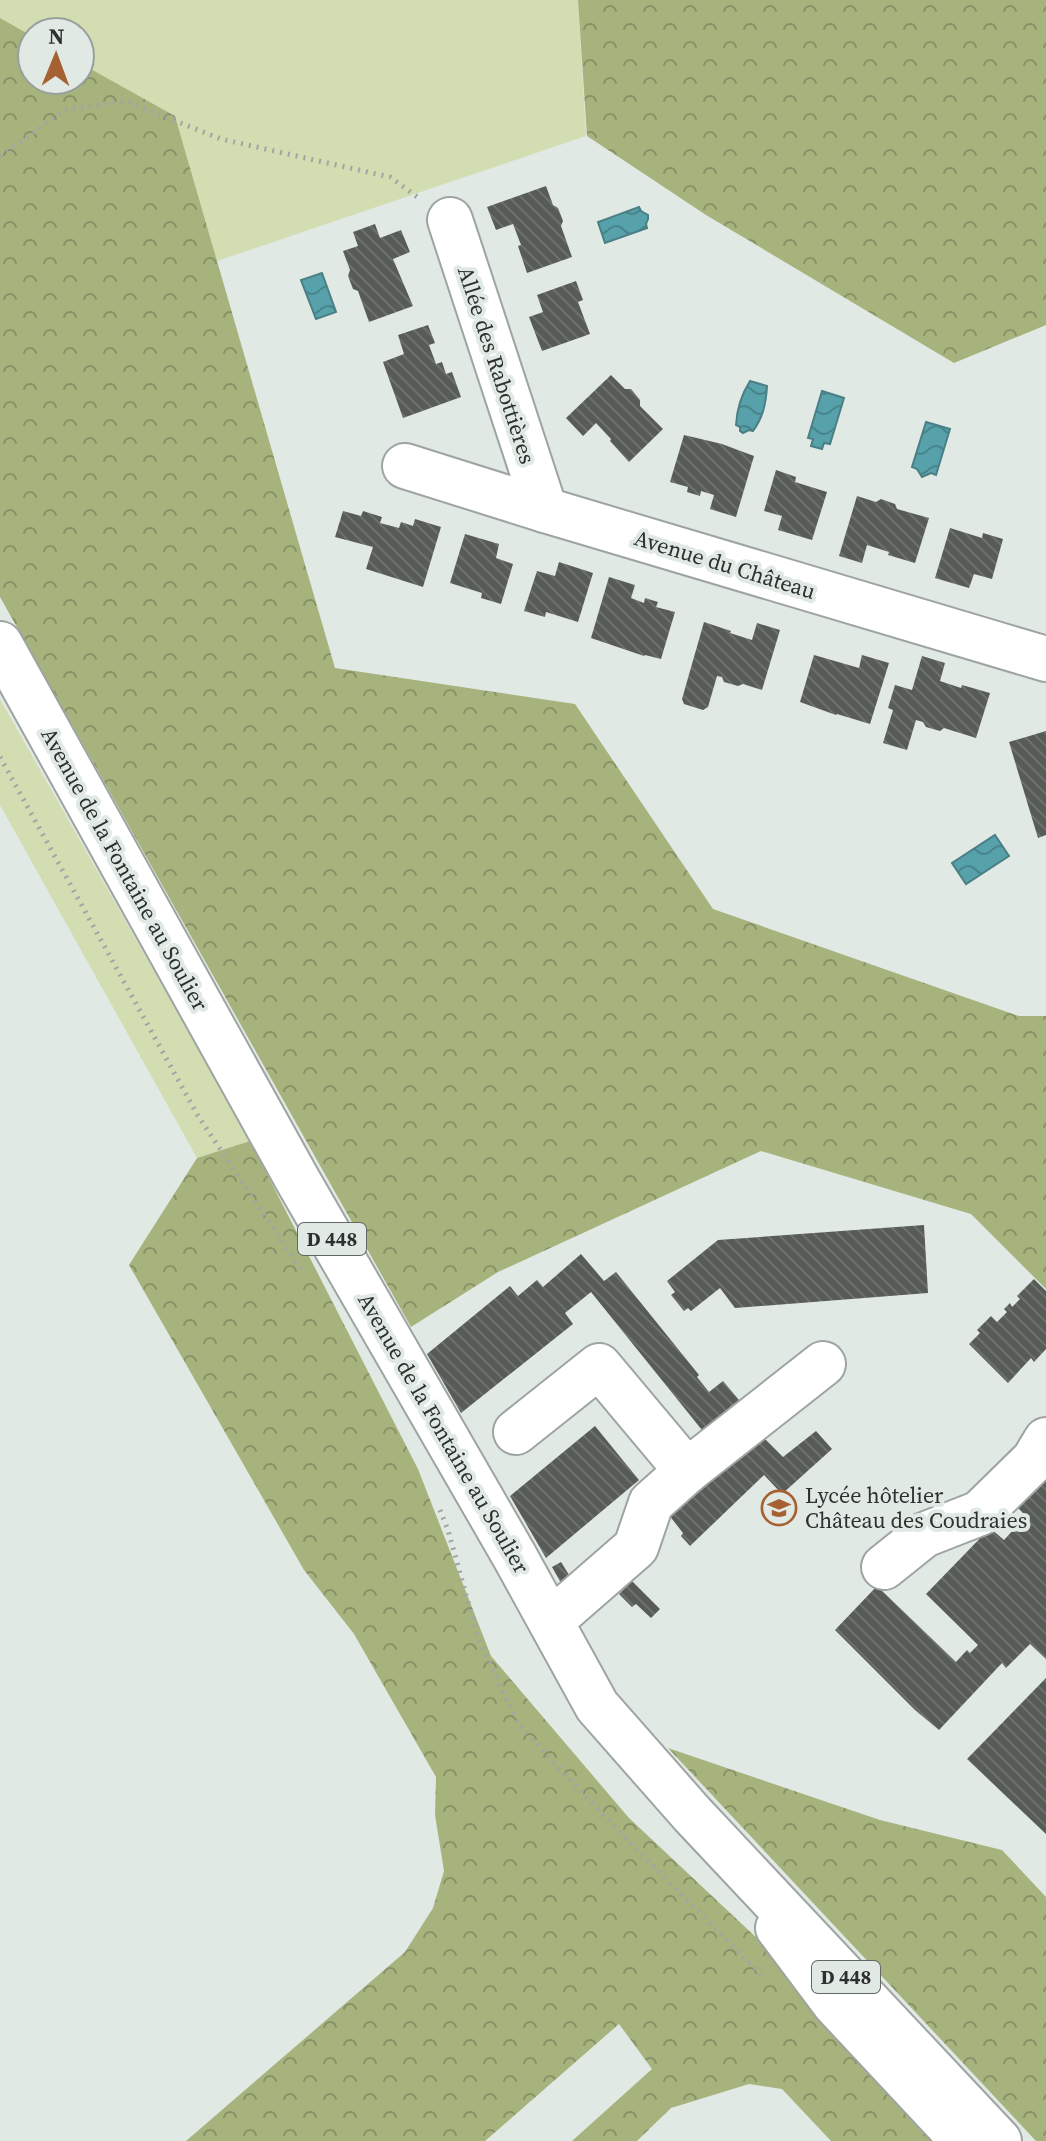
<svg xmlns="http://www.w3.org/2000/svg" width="1046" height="2141" viewBox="0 0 1046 2141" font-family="'Source Serif 4',serif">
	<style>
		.green { fill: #d3ddb2 }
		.forest { fill: url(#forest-crowns) }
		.water { fill: url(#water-waves); stroke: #4a7f85; stroke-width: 2 }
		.building { fill: url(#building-back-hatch) }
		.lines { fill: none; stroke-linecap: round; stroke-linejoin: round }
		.minor-casing { stroke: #9ea4a1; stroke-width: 48 }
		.major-casing { stroke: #9ea4a1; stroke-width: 48 }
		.path { stroke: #a0a6a3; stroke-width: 5; stroke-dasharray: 2 6; stroke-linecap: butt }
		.minor { stroke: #fff; stroke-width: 44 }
		.major { stroke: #fff; stroke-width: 44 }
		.labels { text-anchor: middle; stroke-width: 8; stroke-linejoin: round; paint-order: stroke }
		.shield { fill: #e1e9e5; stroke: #636865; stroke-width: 2 }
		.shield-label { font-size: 20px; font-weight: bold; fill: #2d302e }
		.street-label { font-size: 22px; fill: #2d302e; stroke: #e1e9e5 }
		.poi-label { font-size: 22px; fill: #2d302e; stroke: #e1e9e5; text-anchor: start }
	</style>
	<defs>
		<pattern id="forest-crowns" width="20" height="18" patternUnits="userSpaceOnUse" patternTransform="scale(2)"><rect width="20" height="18" fill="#a7b37d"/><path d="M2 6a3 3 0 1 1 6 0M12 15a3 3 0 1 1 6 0" fill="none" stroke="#889267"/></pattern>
		<pattern id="water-waves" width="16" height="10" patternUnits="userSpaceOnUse" patternTransform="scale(2)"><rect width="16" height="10" fill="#57a1aa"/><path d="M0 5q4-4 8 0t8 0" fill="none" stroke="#48848b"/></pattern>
		<pattern id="building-back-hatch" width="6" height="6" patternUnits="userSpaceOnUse" patternTransform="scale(2)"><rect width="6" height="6" fill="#585c57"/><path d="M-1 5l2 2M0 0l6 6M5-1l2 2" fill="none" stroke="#6d706c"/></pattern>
	</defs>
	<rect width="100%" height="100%" fill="#e1e9e5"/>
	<g class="green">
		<polygon points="0,0 578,0 586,136 217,261 175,116 80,63 80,32 32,32 32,36 0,18"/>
		<polygon points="0,699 250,1141 197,1158 0,805"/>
	</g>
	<g class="forest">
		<polygon points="578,0 1046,0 1046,325 954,363 706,215 587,136"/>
		<polygon points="0,18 32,36 32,80 80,80 80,63 175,116 335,668 575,704 713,909 1019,1016 1046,1016 1046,1289 971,1214 761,1151 498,1272 411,1327 0,597"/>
		<polygon points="250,1141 418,1469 491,1656 629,1818 777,1957 942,2141 831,2141 782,2089 749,2084 671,2108 637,2141 572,2141 652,2069 619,2024 485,2141 186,2141 405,1952 433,1908 444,1871 435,1815 436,1777 354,1634 304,1570 129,1265 197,1158"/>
		<polygon points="668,1748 880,1820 1002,1850 1046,1897 1046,2141 1036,2141"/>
	</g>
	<g class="water">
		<polygon points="639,207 641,211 648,215 648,219 646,224 647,228 605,243 598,222"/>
		<polygon points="322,273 336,312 316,319 301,280"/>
		<path d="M 750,381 L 767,386 C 766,404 763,417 753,431 L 749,430 L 743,433 L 740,431 L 740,427 L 736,425 C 737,408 741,395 750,381 Z"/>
		<polygon points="822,391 844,398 830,444 824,443 822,449 811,446 813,439 808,438"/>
		<polygon points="926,422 950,429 936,475 931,473 922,477 917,469 912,467"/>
		<polygon points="995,835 1009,856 966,884 952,863"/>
	</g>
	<g class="building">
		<polygon points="546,186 553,205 558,208 563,221 561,226 572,257 527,273 518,246 521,245 513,224 496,230 487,207"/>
		<polygon points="375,224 380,238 401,230 410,252 393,259 413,306 369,322 358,291 353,289 348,276 350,270 343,251 358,246 353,232"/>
		<polygon points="576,281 583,300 578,302 590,334 542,351 529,317 543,312 537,295"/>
		<polygon points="428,325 435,343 429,345 436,364 442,362 446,374 452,372 461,397 403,418 383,362 404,354 398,335"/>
		<polygon points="611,375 625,389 631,389 640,400 640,406 663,429 629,462 610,441 611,439 596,423 583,436 566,418"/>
		<polygon points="684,435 722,444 754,456 736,517 710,509 714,495 701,491 700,496 687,492 688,487 670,482"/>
		<polygon points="776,470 796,477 795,482 827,492 812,540 778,530 782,516 764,511"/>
		<polygon points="857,496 876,502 881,499 895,504 897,509 929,518 915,563 888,555 889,552 867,545 862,563 839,556"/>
		<polygon points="343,511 361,516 363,511 382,517 380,523 399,528 401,522 413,526 415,519 441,527 423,587 366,569 373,547 335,537"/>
		<polygon points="950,528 982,538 983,533 1003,539 992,579 974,574 969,588 935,578"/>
		<polygon points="465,534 499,544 496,558 513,564 501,604 481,598 482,593 450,583"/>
		<polygon points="559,562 593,573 578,622 546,612 545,617 524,611 537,571 555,576"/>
		<polygon points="609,577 635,585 631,598 644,603 645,598 658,602 656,607 675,612 661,659 645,655 644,656 591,638"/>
		<polygon points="704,622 731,631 730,633 752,640 757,623 780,630 762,690 743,684 738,686 724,682 722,677 717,676 708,707 703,710 684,704 682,699"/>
		<polygon points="814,655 859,668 862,655 889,663 870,724 837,714 836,715 800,702"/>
		<polygon points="922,656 945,663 940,681 961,688 962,685 990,693 976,738 944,728 940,731 926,727 923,722 916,720 907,750 883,743 893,710 888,708 895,685 912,690"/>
		<polygon points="1046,731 1046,835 1038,838 1009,742"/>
		<polygon points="924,1225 928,1293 735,1308 720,1288 691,1311 688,1308 684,1311 671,1295 675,1292 667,1281 718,1240"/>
		<polygon points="581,1254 604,1281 616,1272 699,1375 697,1377 709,1392 723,1381 739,1400 730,1407 737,1415 710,1440 591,1292 565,1313 573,1324 461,1413 427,1354 510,1286 518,1296 537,1280 543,1287"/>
		<polygon points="1034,1279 1046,1291 1046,1349 1034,1362 1031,1358 1008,1383 969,1344 980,1333 977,1330 991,1316 997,1322 1007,1312 1004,1309 1010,1303 1012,1307 1020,1299 1017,1296"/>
		<polygon points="595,1426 639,1480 546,1558 510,1496"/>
		<polygon points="816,1431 832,1449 782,1494 764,1475 690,1546 681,1536 683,1533 665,1510 721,1455 732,1465 762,1436 783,1457"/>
		<polygon points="1046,1469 1046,1659 1030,1644 1006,1668 1002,1663 939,1730 915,1710 835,1630 877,1586 956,1662 967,1650 970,1653 978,1645 926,1594 990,1528 1004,1540 1026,1516 1013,1503"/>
		<polygon points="561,1562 571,1578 561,1583 552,1567"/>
		<polygon points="632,1581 660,1609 651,1618 636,1604 632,1607 619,1594"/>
		<polygon points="1046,1678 1046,1834 967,1759"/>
	</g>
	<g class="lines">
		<g class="minor-casing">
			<g id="minor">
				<polyline points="450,220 545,510"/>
				<polyline points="405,466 545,510 1046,659"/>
				<polyline points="516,1432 599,1366 687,1471"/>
				<polyline points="884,1567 924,1535 980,1513 1034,1460 1046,1440"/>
				<polyline points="551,1621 636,1547 651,1503 687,1471 823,1364"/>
				<polyline points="778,1928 835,2004 963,2141"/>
			</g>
		</g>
		<g class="major-casing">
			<polyline id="major" points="0,644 297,1179 515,1557 597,1706 692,1814 999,2141"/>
		</g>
		<g class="path">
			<polyline points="0,156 65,110 125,101 221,139 390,177 420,199"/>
			<polyline points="0,757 198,1116 303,1273"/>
			<polyline points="440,1510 448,1530 478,1638 519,1725 605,1817 761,1975"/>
		</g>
		<use href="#minor" class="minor"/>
		<use href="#major" class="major"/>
	</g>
	<defs>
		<g id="school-ring" transform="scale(1.8)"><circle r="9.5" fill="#e1e9e5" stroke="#a66132" stroke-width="1.5"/><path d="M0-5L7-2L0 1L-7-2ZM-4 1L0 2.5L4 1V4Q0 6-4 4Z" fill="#a66132"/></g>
	</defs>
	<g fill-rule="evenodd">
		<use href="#school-ring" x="779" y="1508"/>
	</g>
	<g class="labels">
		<g class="shield">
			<rect x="298" y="1223" width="68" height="32" rx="6"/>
			<rect x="812" y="1961" width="68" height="32" rx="6"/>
		</g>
		<g class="shield-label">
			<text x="332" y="1246">D 448</text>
			<text x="846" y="1984">D 448</text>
		</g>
		<g class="street-label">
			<text transform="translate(497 365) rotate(72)" y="8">Allée des Rabottières</text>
			<text transform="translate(725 564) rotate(17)" y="8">Avenue du Château</text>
			<text transform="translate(125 869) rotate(61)" y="8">Avenue de la Fontaine au Soulier</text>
			<text transform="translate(444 1433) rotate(60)" y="8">Avenue de la Fontaine au Soulier</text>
		</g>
		<g class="poi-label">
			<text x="805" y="1503">Lycée hôtelier<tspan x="805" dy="25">Château des Coudraies</tspan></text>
		</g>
	</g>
	<g transform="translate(56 56) rotate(1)"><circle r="38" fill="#e1e9e5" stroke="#999f9c" stroke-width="2"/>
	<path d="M0-6L14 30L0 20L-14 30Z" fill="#a66132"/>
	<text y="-12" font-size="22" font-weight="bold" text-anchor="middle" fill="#2d302e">N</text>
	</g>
</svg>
